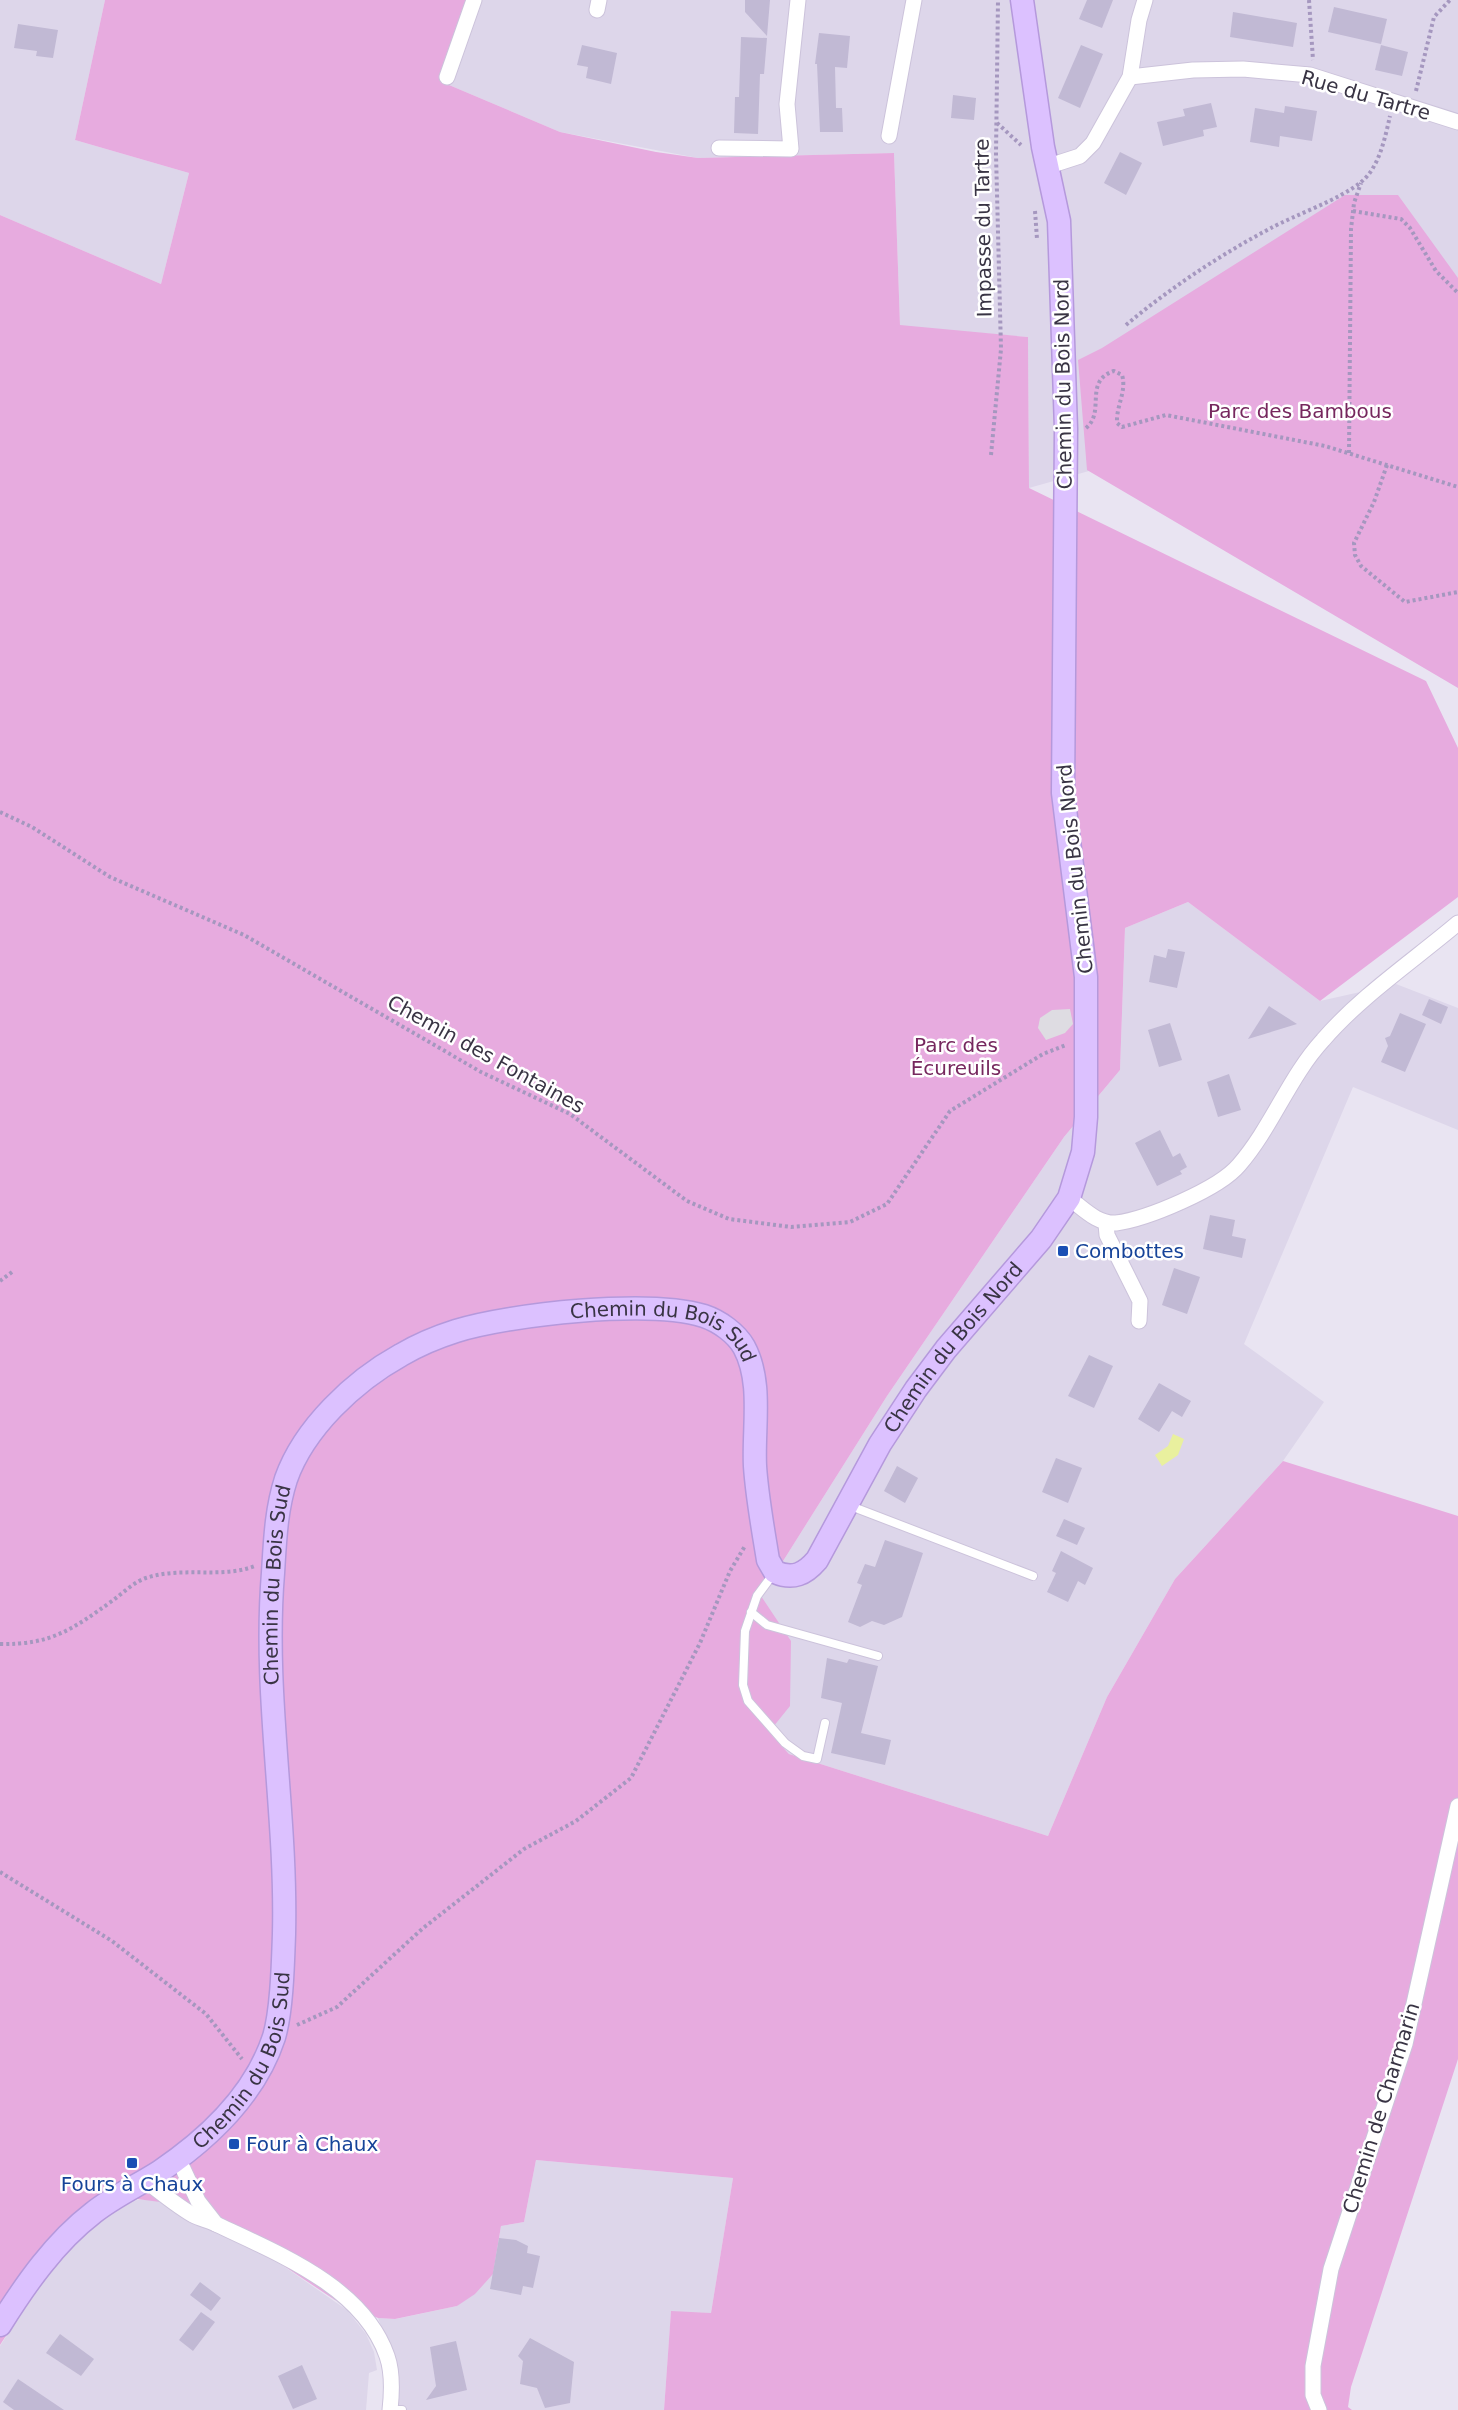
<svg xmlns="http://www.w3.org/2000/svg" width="1458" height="2410" viewBox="0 0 1458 2410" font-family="'DejaVu Sans',sans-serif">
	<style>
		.residential { fill: #ddd6ea }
		.green { fill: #e7abdf }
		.parking { fill: #dedce2 }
		.water { fill: #e9f09e }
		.building { fill: #c1b9d4 }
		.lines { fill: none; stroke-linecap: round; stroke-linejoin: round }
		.lane-casing { stroke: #ccc3db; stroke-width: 10 }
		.street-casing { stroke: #ccc3db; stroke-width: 17 }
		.secondary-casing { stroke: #b599dc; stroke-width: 25 }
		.path { stroke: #a597bf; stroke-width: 4; stroke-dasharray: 3 3; stroke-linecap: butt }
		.lane { stroke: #fff; stroke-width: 8 }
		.street { stroke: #fff; stroke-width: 15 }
		.secondary { stroke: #dcc1ff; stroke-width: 22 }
		.transit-dot { fill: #1a4fb4; stroke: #fff; stroke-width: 2 }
		.labels { text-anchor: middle; stroke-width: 5; stroke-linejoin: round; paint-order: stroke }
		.street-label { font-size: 20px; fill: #393444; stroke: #fff }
		.park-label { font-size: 20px; fill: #76275e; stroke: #fff }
		.transit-label { font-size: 20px; fill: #164399; stroke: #fff; text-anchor: start }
	</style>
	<rect width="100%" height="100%" fill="#e9e4f2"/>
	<g class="residential">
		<polygon points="0,0 105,0 75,140 189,173 161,284 0,215"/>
		<polygon points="470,0 1458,0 1458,366 1029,488 1028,337 900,326 894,153 698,158 560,132 449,85"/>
		<polygon points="1188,902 1320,1001 1396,984 1458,1008 1458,1130 1353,1087 1244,1344 1324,1402 1283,1461 1175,1579 1107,1697 1048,1836 789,1754 769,1732 761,1596 887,1396 1064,1137 1120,1070 1125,928"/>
		<polygon points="536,2160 733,2178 711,2313 671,2312 664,2410 396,2410 392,2355 378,2318 396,2319 457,2306 493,2274 501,2226 524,2222"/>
		<polygon points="147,2199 168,2203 263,2252 347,2310 366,2334 374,2352 377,2370 369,2373 366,2410 0,2410 0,2346 41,2282 50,2269 96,2223 130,2201"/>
	</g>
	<g class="green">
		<polygon points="105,0 470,0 449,85 560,132 656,152 698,158 894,153 900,325 1028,337 1029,488 1426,681 1458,748 1458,897 1320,1001 1188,902 1125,928 1120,1070 1064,1137 887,1396 761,1596 791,1641 790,1706 769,1732 789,1754 1048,1836 1107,1697 1175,1579 1283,1461 1458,1516 1458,2059 1351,2387 1348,2407 1352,2410 664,2410 671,2311 711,2313 733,2178 536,2160 524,2222 501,2226 493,2274 475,2294 457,2306 395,2319 378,2318 335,2300 263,2252 168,2203 137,2199 116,2209 81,2234 41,2282 0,2345 0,215 161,284 189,173 75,140"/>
		<polygon points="1345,195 1398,195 1458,278 1458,688 1087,470 1078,360 1102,348"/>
	</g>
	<polygon class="parking" points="1070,1009 1073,1024 1065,1033 1046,1040 1038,1028 1040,1018 1052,1010"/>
	<polygon class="water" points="1173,1434 1184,1439 1178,1455 1162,1466 1155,1455 1168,1446"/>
	<g class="building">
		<polygon points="745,0 770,0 767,36 745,12"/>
		<polygon points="1087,0 1113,0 1102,28 1079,19"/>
		<polygon points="1334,7 1387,19 1381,44 1328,32"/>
		<polygon points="1233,12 1297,23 1293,47 1230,37"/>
		<polygon points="18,24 58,30 53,58 36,56 37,51 14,48"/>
		<polygon points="819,33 850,36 847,68 835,67 836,108 842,108 843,132 820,132 817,64 815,64"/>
		<polygon points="741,37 767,38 764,74 760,74 758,134 734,133 735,97 739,97"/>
		<polygon points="582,45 617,53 611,84 586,78 588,67 577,65"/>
		<polygon points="1081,45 1103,54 1080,108 1058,98"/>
		<polygon points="1381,45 1408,52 1402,76 1375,70"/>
		<polygon points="953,95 976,98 974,120 951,118"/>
		<polygon points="1211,103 1217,127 1203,130 1204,136 1163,146 1157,122 1185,116 1183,109"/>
		<polygon points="1285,106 1317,111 1312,141 1280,136 1279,147 1250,142 1255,108 1284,113"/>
		<polygon points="1120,152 1142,163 1126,195 1104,183"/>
		<polygon points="1168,949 1185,952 1177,988 1149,982 1154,955 1166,958"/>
		<polygon points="1429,999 1448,1007 1441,1024 1422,1015"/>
		<polygon points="1269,1006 1297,1024 1248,1039"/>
		<polygon points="1400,1013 1426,1024 1405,1072 1381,1062 1388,1046 1385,1038 1390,1036"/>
		<polygon points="1170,1023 1182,1060 1159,1067 1148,1030"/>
		<polygon points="1229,1074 1241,1110 1218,1117 1207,1082"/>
		<polygon points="1160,1130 1173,1157 1180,1153 1187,1167 1180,1171 1182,1174 1157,1186 1135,1143"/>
		<polygon points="1210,1215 1235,1220 1232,1236 1246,1239 1242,1258 1203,1249"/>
		<polygon points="1174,1268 1200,1277 1187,1314 1162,1305"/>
		<polygon points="1089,1355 1113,1366 1094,1408 1068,1396"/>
		<polygon points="1159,1383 1191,1401 1182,1417 1172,1411 1159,1432 1138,1419"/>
		<polygon points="1056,1458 1082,1468 1068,1503 1042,1492"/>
		<polygon points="897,1466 918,1478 905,1503 884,1491"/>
		<polygon points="1064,1519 1085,1528 1077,1545 1056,1536"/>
		<polygon points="885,1540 923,1553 902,1617 884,1625 872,1621 860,1627 848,1622 862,1585 857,1583 865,1564 875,1567"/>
		<polygon points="1061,1551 1093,1568 1085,1585 1078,1581 1068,1602 1047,1592 1056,1573 1052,1571"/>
		<polygon points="827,1658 847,1663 849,1659 878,1666 861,1733 891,1740 885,1765 831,1753 842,1703 821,1698"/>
		<polygon points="499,2238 516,2240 528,2246 527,2253 540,2256 533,2288 523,2286 521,2295 490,2289"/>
		<polygon points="200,2282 221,2298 211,2311 190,2295"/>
		<polygon points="201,2312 215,2322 193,2351 179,2340"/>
		<polygon points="60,2334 94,2359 81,2376 46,2353"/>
		<polygon points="530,2338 574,2362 570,2403 545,2408 537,2388 520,2384 523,2361 518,2356"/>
		<polygon points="456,2341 467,2390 426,2400 436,2386 430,2347"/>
		<polygon points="302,2365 317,2399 293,2409 278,2376"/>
		<polygon points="18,2379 64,2410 14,2410 3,2402"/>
	</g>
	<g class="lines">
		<g class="lane-casing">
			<g id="lane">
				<polyline points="848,1505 1033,1576"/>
				<polyline points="774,1573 757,1596 745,1631 743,1685 748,1701 785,1743 803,1756 817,1759 825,1723"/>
				<polyline points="751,1612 767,1625 878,1656"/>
				<polyline points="390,2410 402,2410"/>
			</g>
		</g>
		<g class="street-casing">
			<g id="street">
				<polyline points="597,10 599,0"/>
				<polyline points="447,77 474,0"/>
				<polyline points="1130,77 1193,70 1243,69 1310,75 1458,122"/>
				<polyline points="889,136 914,0"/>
				<polyline points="719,148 791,149 787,104 798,0"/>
				<polyline points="1046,167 1080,156 1093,143 1130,77 1139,20 1145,0"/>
				<path d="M 1069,1198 C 1084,1209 1097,1224 1116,1223 C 1147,1219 1219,1189 1239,1165 C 1272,1127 1289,1077 1323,1040 C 1361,996 1413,961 1458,923"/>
				<polyline points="1106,1224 1107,1235 1140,1301 1139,1321"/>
				<polyline points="178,2158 198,2201 216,2224"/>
				<path d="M 145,2180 C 160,2192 176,2205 193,2215 C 201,2219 210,2221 218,2225 C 279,2254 363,2287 387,2356 C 393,2373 392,2392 390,2410"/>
				<polyline points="1319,2410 1313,2395 1313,2366 1331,2269 1405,2044 1458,1806"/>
			</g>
		</g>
		<g class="secondary-casing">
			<g id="secondary">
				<path id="s1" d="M 0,2325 C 25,2285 55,2242 93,2213 C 113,2197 137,2186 159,2172 C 208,2139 255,2095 274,2037 C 282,2010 283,1962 284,1934 C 287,1813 263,1694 273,1573 C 275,1541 276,1510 286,1479 C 304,1428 354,1381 401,1355 C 418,1345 437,1337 456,1331 C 511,1314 649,1299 704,1316 C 719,1321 736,1333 744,1347 C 763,1382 753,1428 755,1466 C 757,1497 763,1529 768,1560 L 775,1572 C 793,1580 805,1574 817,1560 L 880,1444 L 916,1389 L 946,1349 L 1041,1239 L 1069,1198 L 1083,1152 L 1086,1117 L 1086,977 L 1063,793 L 1066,429 L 1059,221 L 1043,147 L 1022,0"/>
			</g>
		</g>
		<g class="path">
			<polyline points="1309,0 1313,60"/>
			<polyline points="1416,91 1434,17 1450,0"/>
			<polyline points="997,123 1021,145"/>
			<polyline points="1035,211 1037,239"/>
			<polyline points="1353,211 1401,219 1410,228 1436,271 1458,293"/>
			<path d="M 1126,325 C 1170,288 1220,255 1271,228 C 1295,215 1341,199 1361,182 C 1379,168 1385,138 1390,116"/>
			<path d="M 1086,428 C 1106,412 1083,381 1114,371 L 1122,375 C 1127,391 1116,406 1117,423 L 1122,427 L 1166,415 L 1325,446 L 1458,487"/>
			<polyline points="1349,453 1351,229 1354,203 1361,183"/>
			<polyline points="991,455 1001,349 996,154 998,0"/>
			<polyline points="1387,465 1374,502 1354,543 1355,555 1361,566 1405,602 1458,592"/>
			<polyline points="0,812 32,827 110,877 244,935 481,1072 570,1114 687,1201 729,1219 791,1227 850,1222 887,1204 950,1111 1043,1054 1066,1045"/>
			<polyline points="0,1281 12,1272"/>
			<path d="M 0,1644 C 51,1645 73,1629 112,1601 C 123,1593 134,1582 146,1578 C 182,1566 221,1579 255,1566"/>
			<polyline points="0,1872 112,1941 206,2014 242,2059"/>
			<polyline points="297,2025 337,2007 422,1929 524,1849 576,1821 631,1778 700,1643 730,1571 745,1546"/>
		</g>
		<use href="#lane" class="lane"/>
		<use href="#street" class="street"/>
		<use href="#secondary" class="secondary"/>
	</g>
	<g class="transit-dot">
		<rect x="1057" y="1245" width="12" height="12" rx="3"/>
		<rect x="228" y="2138" width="12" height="12" rx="3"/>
		<rect x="126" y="2157" width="12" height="12" rx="3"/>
	</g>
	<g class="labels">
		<g class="street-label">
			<text transform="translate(1366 95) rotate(16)" y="7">Rue du Tartre</text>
			<text transform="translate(983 228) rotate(-91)" y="7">Impasse du Tartre</text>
			<text transform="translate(1063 384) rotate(-91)" y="7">Chemin du Bois Nord</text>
			<text transform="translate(1075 869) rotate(-96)" y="7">Chemin du Bois Nord</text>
			<text transform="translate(486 1054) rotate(29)" y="7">Chemin des Fontaines</text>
			<text dy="7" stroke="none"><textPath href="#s1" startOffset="1414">Chemin du Bois Sud</textPath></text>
			<text dy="7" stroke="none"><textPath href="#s1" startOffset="2030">Chemin du Bois Nord</textPath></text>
			<text dy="7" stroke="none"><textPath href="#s1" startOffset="858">Chemin du Bois Sud</textPath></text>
			<text dy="7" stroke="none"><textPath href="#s1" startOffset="370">Chemin du Bois Sud</textPath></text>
			<text transform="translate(1381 2108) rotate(-73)" y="7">Chemin de Charmarin</text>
		</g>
		<g class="park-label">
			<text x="1300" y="418">Parc des Bambous</text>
			<text x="956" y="1052">Parc des<tspan x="956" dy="23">Écureuils</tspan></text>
		</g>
		<g class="transit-label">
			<text x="1075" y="1258">Combottes</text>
			<text x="246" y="2151">Four à Chaux</text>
			<text x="132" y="2191" text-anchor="middle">Fours à Chaux</text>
		</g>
	</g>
</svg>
